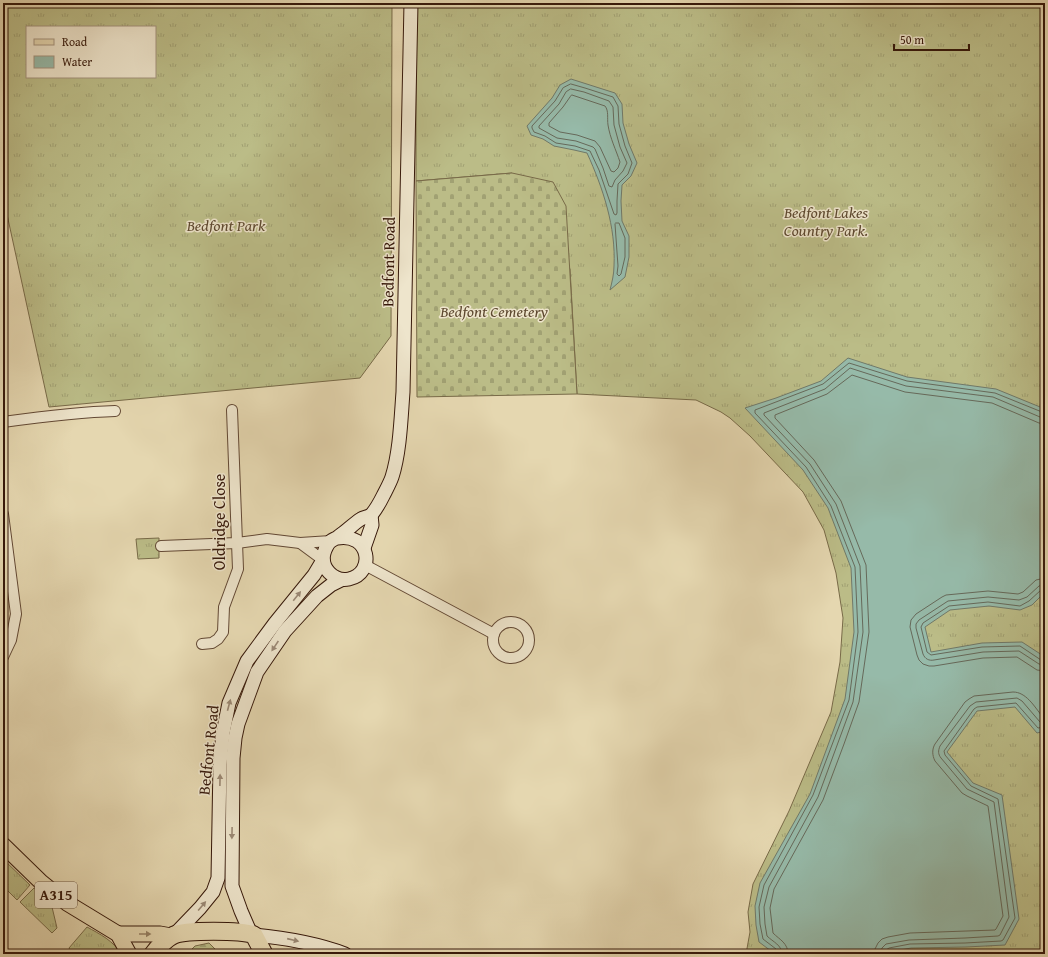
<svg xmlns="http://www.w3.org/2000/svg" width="1048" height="957" viewBox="0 0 1048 957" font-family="'Gentium Book Plus',serif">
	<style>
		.grass { fill: url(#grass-tufts); stroke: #786a48; fill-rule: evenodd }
		.forest { fill: url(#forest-firs); stroke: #786a48 }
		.cemetery { fill: url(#cemetery-stones); stroke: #786a48 }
		.water { fill: #96baa9; stroke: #707969 }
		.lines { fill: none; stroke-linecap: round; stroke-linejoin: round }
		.shore { stroke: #66695a; stroke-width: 1 }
		.street-casing { stroke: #624834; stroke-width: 12 }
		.secondary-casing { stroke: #36180a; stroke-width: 15 }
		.primary-casing { stroke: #36180a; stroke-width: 17 }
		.highway-casing { stroke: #36180a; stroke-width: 19 }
		.street { stroke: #eee5cc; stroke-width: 10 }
		.secondary { stroke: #eee5cc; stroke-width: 13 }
		.primary { stroke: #e5d7b0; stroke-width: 15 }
		.highway { stroke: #e5d7b0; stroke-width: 17 }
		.oneway { fill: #9b8975 }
		.oneway2 { fill: #968165 }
		.labels { text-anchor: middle; stroke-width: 3; stroke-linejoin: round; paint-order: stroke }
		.shield { fill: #eee5cc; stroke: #6d5644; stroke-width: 1 }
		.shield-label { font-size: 15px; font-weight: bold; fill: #36180a }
		.park-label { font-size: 16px; font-style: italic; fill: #5e4930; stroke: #eee5cc }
		.street-label { font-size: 16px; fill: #36180a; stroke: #eee5cc }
	</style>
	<defs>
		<pattern id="grass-tufts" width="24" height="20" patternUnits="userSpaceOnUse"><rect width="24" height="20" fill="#bbbc87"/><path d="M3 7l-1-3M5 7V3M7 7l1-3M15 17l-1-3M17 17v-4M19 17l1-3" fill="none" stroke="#a1a173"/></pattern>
		<pattern id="forest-firs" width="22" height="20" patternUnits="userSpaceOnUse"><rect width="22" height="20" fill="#bbbc87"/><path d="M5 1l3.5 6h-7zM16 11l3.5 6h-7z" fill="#a1a173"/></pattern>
		<pattern id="cemetery-stones" width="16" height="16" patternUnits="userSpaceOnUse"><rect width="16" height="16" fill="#bbbc87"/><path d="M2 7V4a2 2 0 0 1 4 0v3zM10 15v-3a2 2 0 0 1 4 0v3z" fill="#a1a173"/></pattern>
	</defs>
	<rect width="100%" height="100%" fill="#e5d7b0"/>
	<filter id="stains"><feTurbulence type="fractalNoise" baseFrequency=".005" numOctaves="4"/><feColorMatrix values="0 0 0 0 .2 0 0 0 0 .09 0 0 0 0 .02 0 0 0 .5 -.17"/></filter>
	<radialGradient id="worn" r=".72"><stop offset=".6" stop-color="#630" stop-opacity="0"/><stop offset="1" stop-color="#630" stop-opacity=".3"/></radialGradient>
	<g class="grass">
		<path d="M 3,3 L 392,3 L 391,336 L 360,378 L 49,407 L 3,196 ZM 27,27 L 155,27 L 155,77 L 27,77 Z"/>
		<polygon points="416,3 1045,3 1045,954 746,954 750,932 748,912 753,884 789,811 831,712 840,662 843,618 836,573 824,530 803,492 750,436 730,418 721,412 696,400 577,394 570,269 512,173 416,181"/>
		<polygon points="159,538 159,558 138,559 136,539"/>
		<polygon points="3,859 30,885 17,900 3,886"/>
		<polygon points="34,888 52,907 57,928 52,933 20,902"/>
		<path d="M 87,927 C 98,933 116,942 120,954 L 72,954 L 69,948 Z"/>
	</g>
	<polygon class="forest" points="209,943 220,954 187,954 195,946"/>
	<polygon class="cemetery" points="512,173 553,182 566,206 577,394 417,397 416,181"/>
	<g class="water">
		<path d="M 571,79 L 615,93 L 622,104 L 623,123 L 629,144 L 637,163 L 631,176 L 622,185 L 621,201 L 622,221 L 629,236 L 629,257 L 625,277 L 610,290 C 612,282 614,274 614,266 C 616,227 603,188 587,153 L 574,150 L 554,146 L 543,139 L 531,135 L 527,126 L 552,98 L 560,85 Z"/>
		<polygon points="848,358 907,377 996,389 1045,409 1045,592 1032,605 1020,610 989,606 950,610 925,627 931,652 982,643 1022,642 1045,657 1045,731 1037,733 1015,707 977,711 947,752 973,783 1002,795 1019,919 1005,945 966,947 911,948 879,954 775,954 759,942 756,925 755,906 760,883 810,794 845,699 854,632 851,568 828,508 803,470 745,408 776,398 821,381"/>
	</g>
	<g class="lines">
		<g class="shore">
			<polygon points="571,84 585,88 613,97 618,106 619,124 625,146 632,163 628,174 618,184 617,201 617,213 616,215 614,214 599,170 590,151 575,146 556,143 545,136 534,132 532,128 532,126 555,101 563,88"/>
			<polygon points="571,89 584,92 609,101 613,107 614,125 620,147 627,163 623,171 615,180 612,187 609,186 603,168 595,149 593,147 576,141 557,138 539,128 539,126 559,104 566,92"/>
			<path d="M 572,95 L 605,106 C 609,111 607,118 608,125 C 610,138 616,150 620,162 L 618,168 L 614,172 L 611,171 L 600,147 L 595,141 L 577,135 L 560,132 L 549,126 L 549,123 L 563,107 L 570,97 Z"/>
			<polygon points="616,223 619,223 625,238 625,257 621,274 619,276 617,274 618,266 615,224"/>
			<polyline points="1045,578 1036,580 1023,592 1018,594 988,591 946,595 942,597 916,614 911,620 910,627 917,655 919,660 923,664 929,666 934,666 983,658 1017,657 1037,670 1045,671"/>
			<path d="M 1045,584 L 1039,586 L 1027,597 L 1019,600 L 988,597 L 948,601 L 919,620 L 916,624 L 916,628 L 923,654 C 925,659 929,661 934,660 L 983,652 L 1019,651 L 1039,664 L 1045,665"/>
			<polyline points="1045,589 1041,590 1029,601 1020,606 988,602 949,606 923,623 921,627 927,652 931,655 982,647 1020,646 1041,660 1045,660"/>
			<polyline points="777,954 776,949 763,939 760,924 759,907 764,885 813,795 849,700 858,632 855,567 831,506 806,467 755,413 755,410 823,384 849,363 907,381 995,393 1042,412 1045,412"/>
			<path d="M 782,954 C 782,945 773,942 767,936 L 765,924 L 764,907 L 769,887 L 818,797 L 853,702 L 863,632 L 860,566 L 836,504 L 810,464 L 764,415 L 764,413 L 825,389 L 850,368 L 906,386 L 993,397 L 1040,417 L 1045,418"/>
			<path d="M 788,954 C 788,943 780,940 773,933 L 770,908 L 774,889 L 823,800 L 844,744 L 859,702 L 869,632 L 866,565 L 841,501 L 814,460 L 775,418 L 775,415 L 827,394 L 852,375 L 905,392 L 992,403 L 1039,423 L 1045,424"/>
			<path d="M 874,954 L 875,949 L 878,943 L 882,939 L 888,937 L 910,933 L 995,930 L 996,929 L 1003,916 L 988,806 L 967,796 L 962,793 L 935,761 C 932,755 932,749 935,744 L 965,702 L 969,699 L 974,696 L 1013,692 C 1026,692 1034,706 1042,716 L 1045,716"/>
			<path d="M 880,954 L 882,948 L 886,944 L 909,940 L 965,938 L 998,936 L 1000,935 L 1009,917 L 994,802 L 967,789 L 941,758 C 938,754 938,751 940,746 L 970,706 L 976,702 L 1017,698 L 1022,701 L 1040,722 L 1045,722"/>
			<polyline points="885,954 886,950 889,948 910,944 965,943 1001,941 1003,940 1015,918 998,799 971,786 945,755 944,751 974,709 977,707 1016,703 1038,728 1045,727"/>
		</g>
		<g class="street-casing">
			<g id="street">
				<path d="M 3,422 C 40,417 77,412 115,411"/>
				<polyline points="3,514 16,614 11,640 3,657"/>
				<polyline points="300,543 323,560"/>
				<polyline points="161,546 237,543 267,539 300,543 331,541"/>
				<polyline points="365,565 494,634"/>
				<circle cx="511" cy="640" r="18"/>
				<polyline points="202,644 212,643 218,639 223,632 224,607 238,569 232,410"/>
			</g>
		</g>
		<g class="secondary-casing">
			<g id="secondary">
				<path d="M 337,538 C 370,532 376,573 349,579 C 334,582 320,568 324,553 C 325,549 328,543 331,541 C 334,539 337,538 339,536 C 347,531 353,524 361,519 C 364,517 369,517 372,514 C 376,509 380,502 383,496 C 386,490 390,483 392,477 C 400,452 401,418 403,392 L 411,3"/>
				<polyline points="364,548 372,525 371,515"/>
				<polyline points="175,934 200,908 213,892 218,878 220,764 223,733 229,703 247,661 275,623 314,575 323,560"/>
				<polyline points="251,934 241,911 232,886 233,758 235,738 238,724 257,672 285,631 317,596 331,585 341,580"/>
				<path d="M 254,935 C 285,938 316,943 345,954"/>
			</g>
		</g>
		<g class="primary-casing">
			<g id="primary">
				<polyline points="3,845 41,882 67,903 118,934 129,954"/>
				<polyline points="118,934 160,934 171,936"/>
			</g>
		</g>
		<g class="highway-casing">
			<path id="highway" d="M 153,954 C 157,948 167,938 174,935 C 185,930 242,930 254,935 L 264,954"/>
		</g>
		<use href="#street" class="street"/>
		<use href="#secondary" class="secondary"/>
		<use href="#primary" class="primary"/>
		<use href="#highway" class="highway"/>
	</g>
	<defs><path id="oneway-solid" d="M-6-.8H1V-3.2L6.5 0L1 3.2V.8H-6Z"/></defs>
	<g class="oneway">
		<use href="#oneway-solid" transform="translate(297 596) rotate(-51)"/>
		<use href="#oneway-solid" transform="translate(275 646) rotate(124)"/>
		<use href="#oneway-solid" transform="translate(229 705) rotate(-75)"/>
		<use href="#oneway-solid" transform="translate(220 780) rotate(-89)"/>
		<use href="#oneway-solid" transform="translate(232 833) rotate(91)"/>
		<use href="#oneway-solid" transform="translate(202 906) rotate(-50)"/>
		<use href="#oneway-solid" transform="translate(293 940) rotate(13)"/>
	</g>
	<use class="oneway2" href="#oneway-solid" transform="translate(145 934)"/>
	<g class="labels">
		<rect class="shield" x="35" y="882" width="42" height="26" rx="3"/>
		<g class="shield-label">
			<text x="56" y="900">A315</text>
		</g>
		<g class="park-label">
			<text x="826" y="218">Bedfont Lakes<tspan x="826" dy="18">Country Park.</tspan></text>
			<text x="226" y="231">Bedfont Park</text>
			<text x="494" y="317">Bedfont Cemetery</text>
		</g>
		<g class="street-label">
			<text transform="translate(388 262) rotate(-89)" y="6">Bedfont Road</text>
			<text transform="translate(219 522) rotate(-90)" y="6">Oldridge Close</text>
			<text transform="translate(208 750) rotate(-84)" y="6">Bedfont Road</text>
		</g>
	</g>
	<rect width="1048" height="957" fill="none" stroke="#e5d7b0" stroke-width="16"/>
	<rect x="4" y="4" width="1040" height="949" fill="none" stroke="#36180a" stroke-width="2"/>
	<rect x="8" y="8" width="1032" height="941" fill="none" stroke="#36180a"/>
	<rect x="26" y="26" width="130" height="52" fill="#eee5cc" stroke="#a4937e"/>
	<rect x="34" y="39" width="20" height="6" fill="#e5d7b0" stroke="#a4937e"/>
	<text x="62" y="46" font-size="12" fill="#36180a">Road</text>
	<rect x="34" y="56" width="20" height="12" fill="#96baa9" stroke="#a4937e"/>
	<text x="62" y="66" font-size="12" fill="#36180a">Water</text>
	<path d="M894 44v6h75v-6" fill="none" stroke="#36180a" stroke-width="2"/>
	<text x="900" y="44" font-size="12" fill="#36180a" stroke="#eee5cc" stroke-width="3" paint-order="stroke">50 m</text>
	<rect width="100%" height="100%" filter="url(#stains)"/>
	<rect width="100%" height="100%" fill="url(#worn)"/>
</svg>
